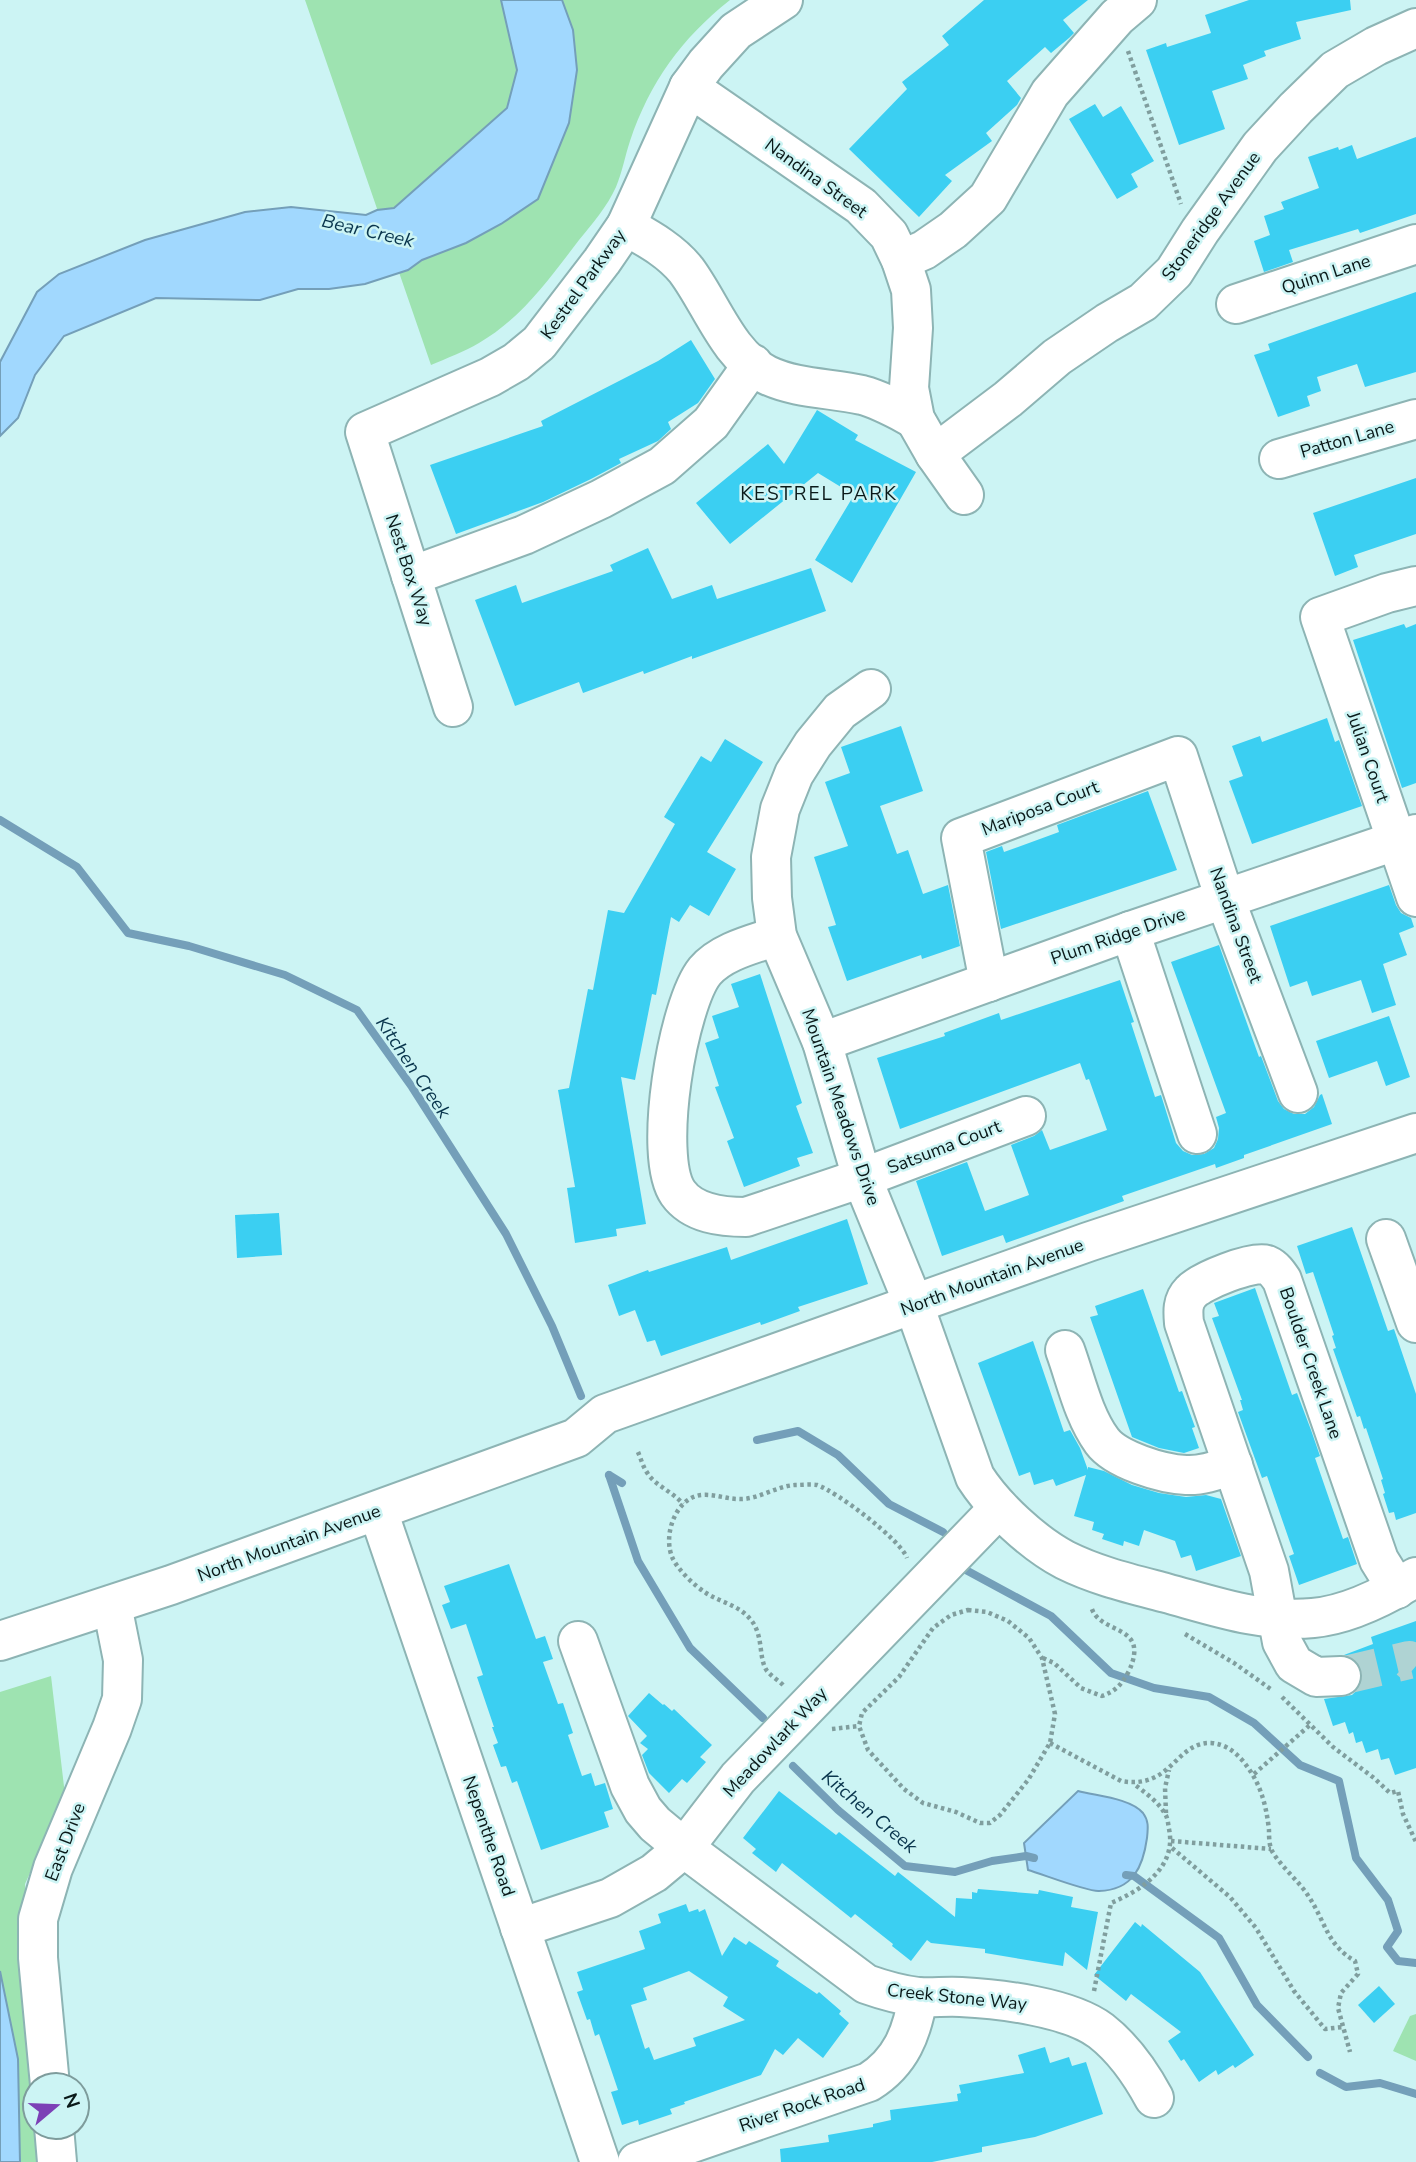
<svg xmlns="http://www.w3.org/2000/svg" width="1416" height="2162" viewBox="0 0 1416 2162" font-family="'Nunito Sans',sans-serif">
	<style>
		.green { fill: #9ee3b1 }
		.water { fill: #a1d8fe; stroke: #749fb9; stroke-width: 2 }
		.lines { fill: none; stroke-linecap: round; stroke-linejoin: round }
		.stream { stroke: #749fb9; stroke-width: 8 }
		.building { fill: #3bcff2; fill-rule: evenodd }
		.minor-tunnel { stroke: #afd3d3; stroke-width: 38; stroke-dasharray: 38 19; stroke-linecap: butt }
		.minor-casing { stroke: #8db4b4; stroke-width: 42 }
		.path { stroke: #809e9e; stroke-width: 4.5; stroke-dasharray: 3.5 3.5; stroke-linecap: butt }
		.minor { stroke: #fff; stroke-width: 38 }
		.labels { text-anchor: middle; stroke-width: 5; stroke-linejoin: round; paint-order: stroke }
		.street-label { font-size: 18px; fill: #0a1919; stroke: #ccf4f4 }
		.water-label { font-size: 19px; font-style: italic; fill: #09354d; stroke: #ccf4f4 }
		.neighbourhood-label { font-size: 19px; letter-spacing: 2px; fill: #0a1919; stroke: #ccf4f4 }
	</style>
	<rect width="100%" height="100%" fill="#ccf4f4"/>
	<g class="green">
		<path d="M 305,0 L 730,0 C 681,39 650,82 630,141 C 625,156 622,173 616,187 C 607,207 592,224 579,240 C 550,278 522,318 479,343 C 464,352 447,358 431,365 Z"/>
		<polygon points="51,1676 65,1795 25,1884 38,2085 35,2085 35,2127 41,2127 43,2162 0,2162 0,1692"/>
		<polygon points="1416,2014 1416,2061 1393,2051 1410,2016"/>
	</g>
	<g class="water">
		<polygon points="501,0 562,0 573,30 577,70 569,123 538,199 501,224 466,243 422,260 408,270 365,284 329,289 298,289 260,300 156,298 64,336 35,375 18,418 0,436 0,362 37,292 59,274 145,240 245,212 291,207 366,215 377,210 394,208 507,108 517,70"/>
		<path d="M 1078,1791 C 1096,1796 1130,1798 1143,1813 C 1149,1821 1148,1828 1147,1838 C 1143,1867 1133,1890 1099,1891 C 1088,1892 1042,1874 1028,1870 L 1024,1843 Z"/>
		<polygon points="0,1971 18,2059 20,2162 0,2162"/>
	</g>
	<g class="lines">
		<g class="stream">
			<polyline points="0,820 77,867 128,933 189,946 285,975 357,1010 412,1087 506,1234 552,1326 581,1396"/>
			<polyline points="757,1440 798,1431 838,1455 889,1504 943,1532"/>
			<polyline points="609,1475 638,1561 690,1648 763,1718"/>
			<polyline points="609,1475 622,1483"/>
			<polyline points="964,1569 1051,1616 1111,1673 1154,1688 1209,1697 1254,1723 1300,1765 1339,1781 1356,1858 1388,1900 1398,1931 1387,1947 1398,1961 1416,1963"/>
			<polyline points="793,1766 838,1810 905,1866 955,1872 992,1861 1026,1856 1034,1858"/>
			<polyline points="1126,1875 1134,1876 1219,1938 1257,2005 1308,2057"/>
			<polyline points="1320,2073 1346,2087 1380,2083 1416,2094"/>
		</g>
	</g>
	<g class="building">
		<polygon points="984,0 1088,0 1063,20 1074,33 1069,38 1051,53 1045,47 1007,81 1021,98 1017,105 986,133 992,141 945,175 952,181 919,217 849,149 907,89 902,82 949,45 942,36"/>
		<polygon points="1249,0 1350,0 1351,10 1296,22 1301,39 1264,51 1266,56 1243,65 1248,79 1212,91 1225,129 1179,145 1146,50 1166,43 1167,47 1211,33 1205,15"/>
		<polygon points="1095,104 1103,117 1121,106 1154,161 1131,174 1138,187 1117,199 1069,119"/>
		<polygon points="1416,137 1416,214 1360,233 1358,229 1289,250 1293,262 1264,272 1254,241 1270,235 1264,216 1284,209 1281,202 1319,188 1308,157 1338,147 1339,150 1352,145 1357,159"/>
		<polygon points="1416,292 1416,372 1365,387 1357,364 1317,377 1321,391 1307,396 1310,406 1278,417 1254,355 1270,350 1268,344"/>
		<polygon points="691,340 715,379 698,403 668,422 671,429 658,441 619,459 621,463 591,479 543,502 456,534 430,465 543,426 541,421 658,361"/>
		<polygon points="817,410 858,435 855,440 916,472 852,583 815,560 854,495 818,473 730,544 696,503 768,444 784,464"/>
		<polygon points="1416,478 1416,534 1354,555 1358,567 1335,576 1313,513"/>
		<polygon points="648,548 672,599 712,585 717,599 811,568 826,611 692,659 692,656 644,674 643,671 583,693 579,682 515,706 475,600 516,585 522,603 613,571 610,565"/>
		<polygon points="1404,624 1406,628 1416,624 1416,783 1402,788 1353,640"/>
		<polygon points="1327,718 1335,742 1339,740 1362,806 1252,844 1229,781 1243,776 1232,746 1260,736 1262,742"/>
		<polygon points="901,726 923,791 880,806 897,854 908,850 923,894 948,885 960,946 922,959 921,955 847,981 828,927 836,925 814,857 848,846 825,782 850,773 841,747"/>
		<polygon points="725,739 763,762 707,852 736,869 709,916 690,905 679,922 671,917 656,995 652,994 635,1080 621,1077 646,1224 616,1229 617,1236 575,1243 567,1188 575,1187 558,1090 569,1088 588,989 593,990 608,910 624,913 675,824 664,817 701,756 711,762"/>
		<polygon points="1148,791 1177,870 1001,929 986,852 1002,846 1004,852 1059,832 1057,825"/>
		<polygon points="1389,885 1396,905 1401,913 1411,918 1414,927 1399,933 1407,955 1383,964 1396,1005 1372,1013 1361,980 1312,996 1307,981 1290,987 1270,926"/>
		<polygon points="1219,945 1259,1057 1261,1056 1278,1101 1284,1109 1294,1114 1305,1114 1314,1107 1320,1095 1322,1094 1332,1124 1244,1155 1244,1158 1216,1168 1215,1164 1122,1196 1124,1201 1006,1243 1003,1235 942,1256 916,1181 967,1162 985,1211 1029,1195 1011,1145 1034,1136 1042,1130 1050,1150 1107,1130 1089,1079 1086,1080 1080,1063 900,1129 877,1058 945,1036 944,1033 999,1013 1001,1020 1120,980 1134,1022 1131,1023 1155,1097 1161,1095 1176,1143 1183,1151 1192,1155 1204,1154 1214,1148 1218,1139 1219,1128 1216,1117 1226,1113 1171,962"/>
		<polygon points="760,974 802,1103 796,1106 813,1153 797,1158 800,1166 744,1187 727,1141 734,1138 715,1087 719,1086 705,1043 719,1038 712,1016 739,1007 731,984"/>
		<polygon points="1389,1016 1410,1077 1386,1086 1377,1061 1329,1078 1316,1041"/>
		<polygon points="279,1213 282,1255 237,1258 235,1215"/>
		<polygon points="847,1219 868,1284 798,1307 800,1311 761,1325 760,1322 661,1356 655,1340 647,1342 635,1310 619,1316 608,1285 648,1270 649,1272 727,1247 731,1260"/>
		<polygon points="1352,1227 1388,1331 1394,1329 1416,1394 1416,1513 1396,1520 1394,1512 1389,1513 1383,1494 1385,1493 1381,1480 1383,1479 1366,1428 1364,1429 1360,1416 1357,1417 1333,1349 1336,1348 1332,1336 1334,1335 1313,1272 1306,1274 1297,1246"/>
		<polygon points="1255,1288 1292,1395 1297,1393 1311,1430 1320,1456 1315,1458 1343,1539 1348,1537 1357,1564 1299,1585 1289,1556 1294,1554 1267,1476 1262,1478 1238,1412 1243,1410 1240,1400 1242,1400 1212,1318 1219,1316 1214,1303"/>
		<polygon points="1143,1289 1179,1392 1182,1391 1195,1427 1192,1428 1199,1448 1184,1453 1159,1448 1132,1437 1090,1317 1098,1315 1095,1306"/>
		<polygon points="1033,1341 1064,1432 1070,1430 1080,1448 1088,1470 1088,1467 1104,1471 1132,1485 1159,1493 1186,1497 1206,1495 1221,1499 1241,1556 1196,1571 1191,1555 1181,1558 1175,1541 1144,1530 1139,1546 1124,1541 1123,1546 1102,1539 1104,1534 1092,1530 1094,1522 1074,1516 1086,1475 1056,1486 1053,1479 1034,1485 1030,1472 1019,1476 978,1363"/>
		<polygon points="509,1564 536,1639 545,1636 553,1659 543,1662 558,1704 563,1703 573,1733 568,1735 582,1776 591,1773 595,1786 605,1783 613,1809 604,1812 609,1827 541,1850 517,1781 512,1783 506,1766 501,1767 493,1745 498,1743 492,1727 494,1727 477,1677 483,1675 466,1624 451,1629 442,1605 450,1602 444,1586"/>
		<polygon points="1416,1621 1416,1768 1395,1775 1389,1758 1381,1760 1378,1749 1366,1753 1362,1741 1356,1743 1353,1732 1349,1734 1345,1722 1333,1726 1324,1699 1352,1695 1361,1686 1363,1674 1360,1665 1352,1657 1344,1655 1373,1644 1371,1637"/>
		<polygon points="649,1693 663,1705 664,1704 672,1711 674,1709 712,1745 700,1757 706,1762 687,1783 682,1779 669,1793 649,1773 642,1755 648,1749 640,1743 647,1736 628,1716"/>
		<polygon points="779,1791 836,1835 839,1832 895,1876 898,1872 955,1917 956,1898 972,1899 972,1892 977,1893 978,1889 1038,1894 1039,1890 1073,1897 1071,1907 1098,1912 1087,1970 1065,1952 1063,1966 985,1953 985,1949 931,1943 927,1940 911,1961 892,1946 893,1944 855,1914 851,1918 782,1863 776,1872 752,1853 756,1849 743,1838"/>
		<path d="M 686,1904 L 689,1912 L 698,1909 L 699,1912 L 705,1909 L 722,1956 L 734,1937 L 746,1945 L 749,1941 L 779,1961 L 776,1966 L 817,1994 L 819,1992 L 841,2011 L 839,2014 L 849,2023 L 823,2058 L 798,2038 L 783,2055 L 775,2049 L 761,2075 L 684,2102 L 685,2104 L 670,2109 L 672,2114 L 639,2125 L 638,2120 L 622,2125 L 611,2092 L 618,2090 L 599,2034 L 595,2036 L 590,2019 L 587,2020 L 577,1992 L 583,1990 L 577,1972 L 645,1949 L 639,1931 L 661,1923 L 658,1914 ZM 689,1971 L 728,1997 L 723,2006 L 745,2020 L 693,2038 L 696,2046 L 654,2060 L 649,2047 L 645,2049 L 631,2005 L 647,2000 L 643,1988 Z"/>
		<polygon points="1135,1922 1141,1927 1142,1924 1200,1972 1254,2055 1235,2068 1233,2065 1218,2075 1216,2070 1199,2082 1184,2059 1181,2061 1168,2041 1181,2032 1131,1994 1126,2001 1094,1975"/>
		<polygon points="1379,1986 1395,2004 1374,2023 1358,2005"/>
		<polygon points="1045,2047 1050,2063 1069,2057 1072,2066 1086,2062 1103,2114 1035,2137 982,2147 982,2152 932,2162 781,2162 780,2149 829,2142 828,2135 873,2127 873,2124 891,2120 890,2110 958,2101 957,2094 961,2093 959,2085 1024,2073 1018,2055"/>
	</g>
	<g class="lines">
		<polyline class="minor-tunnel" points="1341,1676 1409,1660 1416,1666"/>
		<g class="minor-casing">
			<g id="minor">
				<polyline points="689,87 861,206 889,235 901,260 911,290 913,328 909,388 915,419 935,454 964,495"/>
				<path d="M 626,226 C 647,238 670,250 686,270 C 711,303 728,356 767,375 C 796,389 832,388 862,395 C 881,400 898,410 915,419"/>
				<polyline points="901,260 924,250 953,230 988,198 1050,93 1117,17 1137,0"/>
				<polyline points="1236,304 1416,244"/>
				<polyline points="935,454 1008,399 1057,357 1107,323 1143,302 1174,272 1200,231 1260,147 1296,108 1335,70 1376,46 1416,28"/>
				<polyline points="1279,459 1416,419"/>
				<polyline points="411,576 524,535 601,499 662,466 711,423 753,364"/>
				<polyline points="1416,586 1387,593 1320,617 1416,897"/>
				<path d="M 871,689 L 840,711 L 813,744 L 794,774 L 780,809 L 771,857 L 772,898 L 777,936 L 822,1042 L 862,1178 L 914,1305 L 975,1477 C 995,1508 1033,1543 1065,1560 C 1097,1576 1132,1584 1166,1593 C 1214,1606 1262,1623 1313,1618 C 1347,1615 1387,1595 1416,1577"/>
				<polyline points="453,707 365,432 490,377 516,362 539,343 602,261 626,226 689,87 706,64 736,31 783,0"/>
				<polyline points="1130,931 1197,1134"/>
				<path d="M 777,936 C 754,944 722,951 705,971 C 678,1004 652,1156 678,1193 C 693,1214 722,1217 746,1217 L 862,1178 L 1026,1116"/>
				<polyline points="989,982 961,838 1178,756 1225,899 1298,1093"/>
				<polyline points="822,1042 1130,931 1416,834"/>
				<polyline points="1386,1239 1416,1323"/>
				<path d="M 1065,1350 C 1076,1380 1083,1415 1102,1441 C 1116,1460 1162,1474 1186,1475 C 1202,1476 1218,1470 1233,1465"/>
				<polyline points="378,1511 600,2162"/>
				<polyline points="0,1641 171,1585 576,1438 605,1414 1088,1242 1416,1133"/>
				<path d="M 578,1641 L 630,1786 L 643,1810 L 655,1824 L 684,1848 L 866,1984 C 883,1990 900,1995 918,1997 C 932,1998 947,1996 961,1997 C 1000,1999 1069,2007 1101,2031 C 1124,2049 1140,2072 1154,2098"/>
				<path d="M 1341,1676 L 1316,1677 L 1294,1664 L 1282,1642 L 1269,1571 L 1184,1323 C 1183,1312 1182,1301 1191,1292 C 1201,1281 1253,1260 1267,1265 C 1274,1268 1278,1274 1282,1280 L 1379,1560 L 1397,1589"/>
				<polyline points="520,1928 610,1898 654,1873 684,1848 738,1778 999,1508"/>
				<polyline points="50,2085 38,1958 38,1919 53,1868 112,1728 122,1699 123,1660 112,1605"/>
				<polyline points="54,2127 57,2162"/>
				<path d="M 637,2162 L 869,2082 C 901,2062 912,2033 918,1997"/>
			</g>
		</g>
		<g class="path">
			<polyline points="1128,51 1181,204"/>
			<path d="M 638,1452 C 641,1459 643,1467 648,1474 C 656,1486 673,1492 683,1504"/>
			<polygon points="968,1610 987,1612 1008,1621 1029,1638 1042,1658 1055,1714 1050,1743 1028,1780 1000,1815 990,1823 980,1823 956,1812 923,1803 904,1789 868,1750 859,1726 862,1713 899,1677 933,1628 951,1615"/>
			<polyline points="1185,1634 1234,1663 1272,1690"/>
			<path d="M 1043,1658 L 1054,1663 L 1081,1688 L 1102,1696 C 1116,1691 1122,1684 1129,1671 C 1151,1622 1098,1636 1091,1606"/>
			<path d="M 783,1685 C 778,1680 771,1676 767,1671 C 758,1658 764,1636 751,1620 C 739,1605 722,1603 706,1593 C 695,1586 679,1571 673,1559 C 662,1537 675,1497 702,1495 C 715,1494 726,1499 739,1499 C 757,1500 777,1486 795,1485 C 802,1485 811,1484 817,1485 C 836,1491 901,1540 907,1558"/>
			<polyline points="1282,1697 1333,1747 1374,1778 1390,1793 1398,1791 1403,1814 1416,1842"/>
			<polyline points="832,1729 859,1726"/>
			<path d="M 1050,1743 L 1121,1781 C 1172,1790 1175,1742 1211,1743 C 1225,1744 1234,1751 1243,1761 C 1260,1782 1266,1803 1269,1830 C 1269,1836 1269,1845 1272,1851 C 1282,1868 1299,1881 1309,1897 C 1326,1923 1327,1945 1355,1961 L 1358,1974 L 1341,1993 L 1338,2008 L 1350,2052"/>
			<polyline points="1254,1774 1310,1725"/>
			<polyline points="1166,1813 1165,1788 1169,1770"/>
			<polyline points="1171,1841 1271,1849"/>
			<polyline points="1172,1848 1230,1897 1256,1928 1294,1991 1325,2029 1343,2027"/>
			<path d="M 1094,1991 L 1111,1903 C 1142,1890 1177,1867 1169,1829 C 1168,1824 1168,1818 1165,1814 C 1158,1801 1144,1792 1134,1784"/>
		</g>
		<use href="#minor" class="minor"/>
	</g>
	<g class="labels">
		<g class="street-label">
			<text transform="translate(816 178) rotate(36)" y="6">Nandina Street</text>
			<text transform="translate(1211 216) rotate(-54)" y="6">Stoneridge Avenue</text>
			<text transform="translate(1326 274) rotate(-18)" y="6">Quinn Lane</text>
			<text transform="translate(583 284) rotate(-54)" y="6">Kestrel Parkway</text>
			<text transform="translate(1347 439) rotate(-16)" y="6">Patton Lane</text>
			<text transform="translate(409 570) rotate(72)" y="6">Nest Box Way</text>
			<text transform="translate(1368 757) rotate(71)" y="6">Julian Court</text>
			<text transform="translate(1040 808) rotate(-21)" y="6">Mariposa Court</text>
			<text transform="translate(1236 925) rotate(70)" y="6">Nandina Street</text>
			<text transform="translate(1118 936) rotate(-19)" y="6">Plum Ridge Drive</text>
			<text transform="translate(841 1107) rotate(71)" y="6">Mountain Meadows Drive</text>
			<text transform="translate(944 1147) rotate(-21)" y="6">Satsuma Court</text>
			<text transform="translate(992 1277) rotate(-20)" y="6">North Mountain Avenue</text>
			<text transform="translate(1311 1363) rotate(71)" y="6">Boulder Creek Lane</text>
			<text transform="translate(289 1543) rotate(-20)" y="6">North Mountain Avenue</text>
			<text transform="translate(775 1742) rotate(-47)" y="6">Meadowlark Way</text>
			<text transform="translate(489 1836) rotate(71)" y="6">Nepenthe Road</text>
			<text transform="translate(65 1842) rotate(-69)" y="6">East Drive</text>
			<text transform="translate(957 1997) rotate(6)" y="6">Creek Stone Way</text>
			<text transform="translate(802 2105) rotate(-19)" y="6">River Rock Road</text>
		</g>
		<g class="water-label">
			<text transform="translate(368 230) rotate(13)" y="7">Bear Creek</text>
			<text transform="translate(414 1067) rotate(56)" y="7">Kitchen Creek</text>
			<text transform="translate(870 1811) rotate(40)" y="7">Kitchen Creek</text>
		</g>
		<g class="neighbourhood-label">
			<text x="819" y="500">KESTREL PARK</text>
		</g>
	</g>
	<g transform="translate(56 2106) rotate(71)"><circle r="33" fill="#ccf4f4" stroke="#7e9c9c" stroke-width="2"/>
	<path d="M0-5L12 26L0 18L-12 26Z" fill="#7c40b6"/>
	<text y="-10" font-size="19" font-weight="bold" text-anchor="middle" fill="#0a1919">N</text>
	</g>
</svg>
